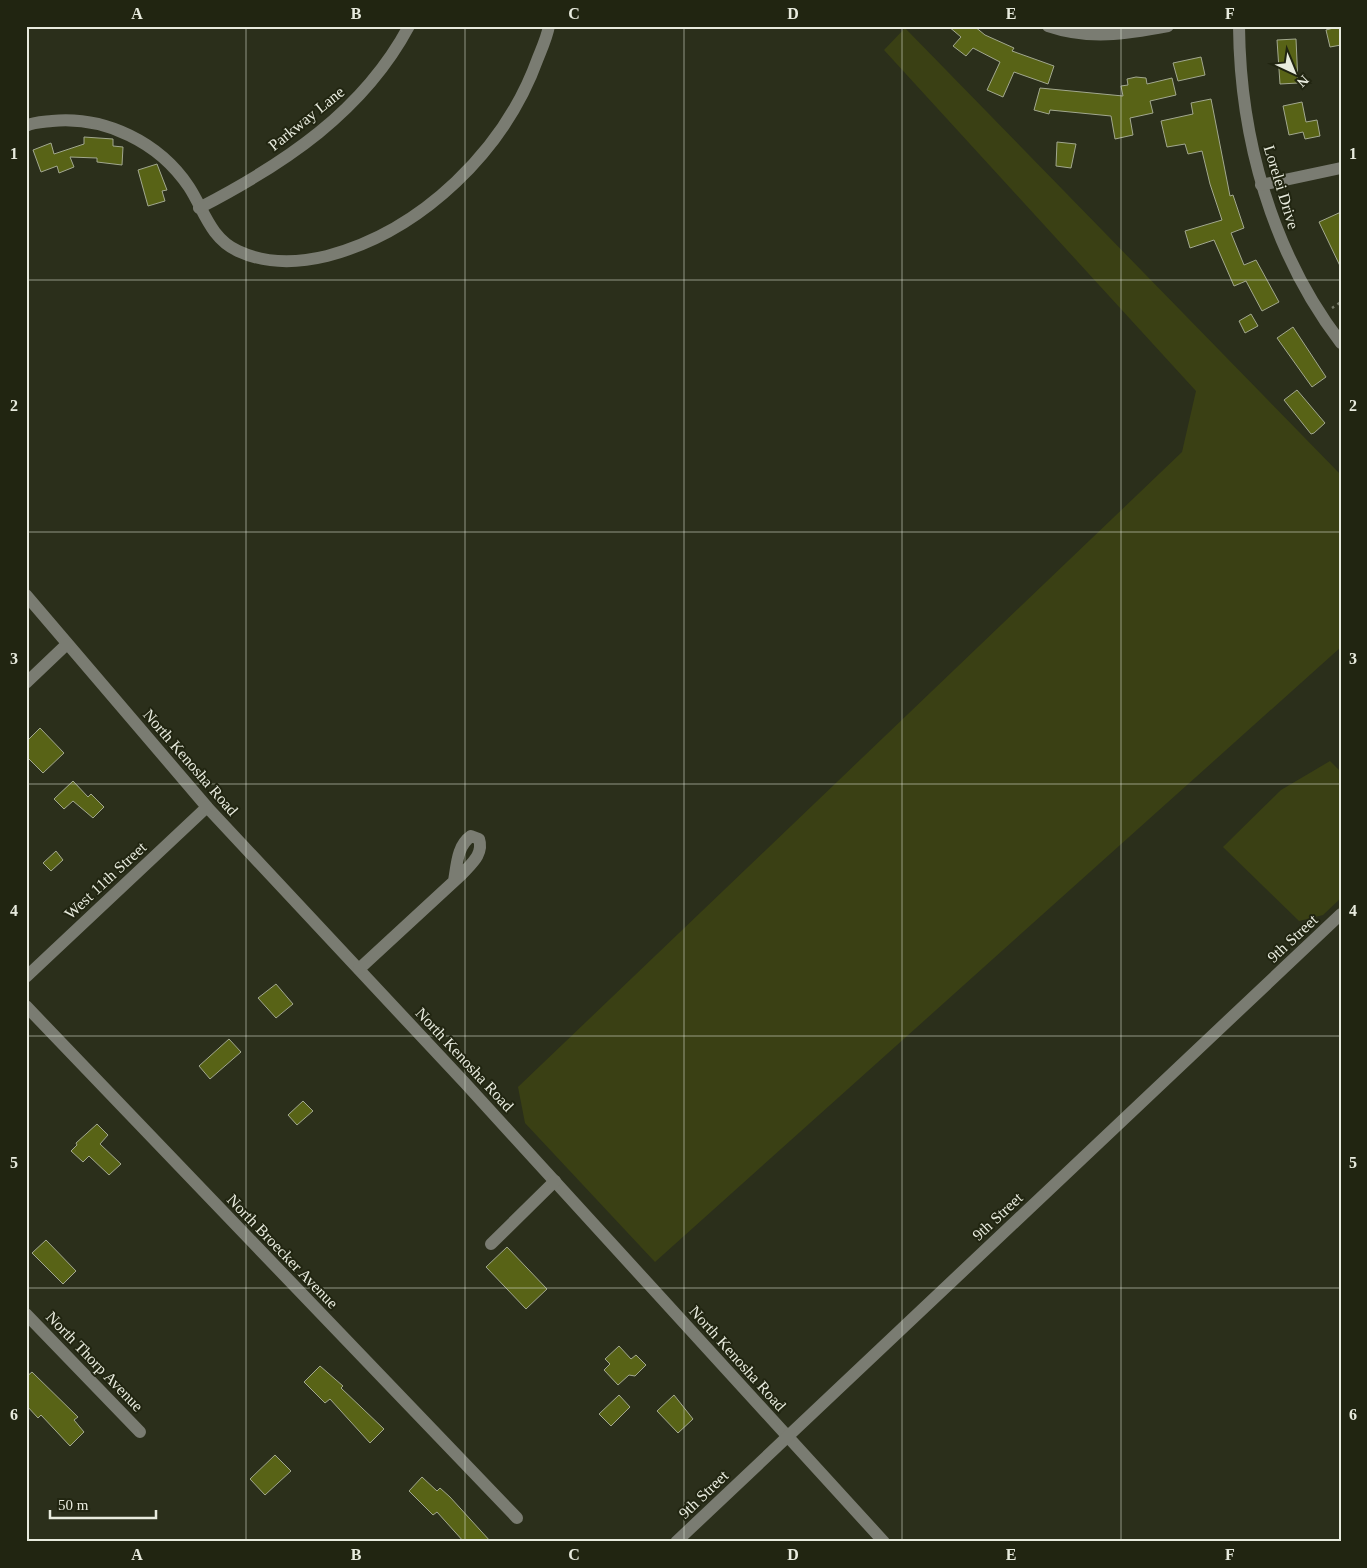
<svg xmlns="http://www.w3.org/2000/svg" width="1367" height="1568" viewBox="0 0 1367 1568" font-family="'Times New Roman',serif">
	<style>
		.green { fill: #3a4014 }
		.building { fill: #586316; stroke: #a2a88f }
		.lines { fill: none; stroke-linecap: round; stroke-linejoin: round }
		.path { stroke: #747866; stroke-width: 2.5; stroke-dasharray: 2.5 4; stroke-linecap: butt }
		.minor { stroke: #7a7c72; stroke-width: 12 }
		.grid { fill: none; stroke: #e8ebde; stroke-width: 1; stroke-opacity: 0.55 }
		.labels { text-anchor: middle; stroke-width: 4; stroke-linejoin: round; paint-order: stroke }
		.street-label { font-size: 16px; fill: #e8ebde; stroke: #212511 }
		.neatline { fill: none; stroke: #e8ebde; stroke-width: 2 }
		.grid-label { font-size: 16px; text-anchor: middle; font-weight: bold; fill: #e8ebde }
	</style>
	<rect width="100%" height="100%" fill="#2b2f1b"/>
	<g class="green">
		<polygon points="905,28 1341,475 1341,647 655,1262 525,1123 518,1087 1182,452 1196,391 884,50"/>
		<polygon points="1330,761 1341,772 1341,898 1323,915 1299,921 1223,847 1281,790"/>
	</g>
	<g class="building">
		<polygon points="948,26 974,26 985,35 1014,48 1012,51 1054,66 1048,84 1014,72 1003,97 987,90 1000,62 973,48 966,56 953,46 961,37"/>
		<polygon points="1341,26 1341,45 1330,47 1326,30"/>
		<polygon points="1296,39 1298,83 1280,84 1277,40"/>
		<polygon points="1201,57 1205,75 1178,81 1173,63"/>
		<polygon points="1136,77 1146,78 1147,84 1172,78 1176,95 1150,101 1153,113 1130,118 1133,135 1115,139 1111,116 1050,110 1049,114 1034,110 1040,88 1123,96 1121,86 1128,85 1127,79"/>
		<polygon points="1211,99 1230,196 1233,195 1244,228 1231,233 1244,265 1256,260 1279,302 1262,311 1246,281 1234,286 1214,240 1190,248 1185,231 1222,220 1210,184 1202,151 1188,154 1185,144 1167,147 1161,121 1193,114 1191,103"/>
		<polygon points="1302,102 1306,122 1317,120 1320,136 1305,139 1303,132 1289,135 1283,106"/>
		<polygon points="84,137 113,139 113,146 123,147 122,165 97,162 97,158 70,157 74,167 59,173 57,166 41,172 33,150 51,143 54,154 84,144"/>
		<polygon points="1057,142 1076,144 1071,168 1056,166"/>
		<polygon points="157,164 167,190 162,191 165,201 148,206 138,170"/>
		<polygon points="1341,212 1341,268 1319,222"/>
		<polygon points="1251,314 1258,326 1245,333 1239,321"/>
		<polygon points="1293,327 1326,377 1312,387 1277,338"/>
		<polygon points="1297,390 1325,423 1314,433 1311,434 1284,400"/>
		<polygon points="40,728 64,753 43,773 26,756 26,742"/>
		<polygon points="73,781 88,797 91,794 104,807 93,818 73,801 64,809 54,799"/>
		<polygon points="56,851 63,860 51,871 43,863"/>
		<polygon points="276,984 293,1004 276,1018 258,998"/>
		<polygon points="229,1039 241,1052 210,1079 199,1066"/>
		<polygon points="303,1101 313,1111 297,1125 288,1115"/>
		<polygon points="97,1124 108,1135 100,1144 121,1164 109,1175 89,1156 83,1162 71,1151 77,1145 76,1143"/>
		<polygon points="46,1240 76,1271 63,1284 32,1253"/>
		<polygon points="507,1247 547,1289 526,1309 486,1267"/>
		<polygon points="619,1346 631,1359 636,1355 646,1365 635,1376 629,1375 618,1385 604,1370 610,1364 605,1359"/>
		<polygon points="320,1366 343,1386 341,1388 384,1429 370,1443 330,1399 325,1403 304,1382"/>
		<polygon points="32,1372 78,1417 74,1420 84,1432 70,1446 41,1415 38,1418 26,1405 26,1377"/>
		<polygon points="619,1395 630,1407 611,1426 599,1414"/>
		<polygon points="674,1395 693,1419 678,1433 657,1411"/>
		<polygon points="275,1455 291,1471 265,1495 250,1479"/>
		<polygon points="422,1477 437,1491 440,1488 450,1497 491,1542 464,1542 437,1512 433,1515 409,1491"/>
	</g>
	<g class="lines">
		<polyline class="path" points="1332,308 1341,302"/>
		<g class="minor">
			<path d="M 1048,26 C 1089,40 1126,34 1168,26"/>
			<path d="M 1239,26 C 1240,138 1272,253 1341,343"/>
			<path d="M 26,126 C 34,122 44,122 52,121 C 105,116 159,142 189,187 C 204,210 210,238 238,251 C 266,264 298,263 327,256 C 422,231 505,150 538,58 C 542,48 547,37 549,26"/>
			<polyline points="1261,185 1341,168"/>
			<path d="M 199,208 C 284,164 363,112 409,26"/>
			<polyline points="26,595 207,807 465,1083 884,1542"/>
			<polyline points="26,683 67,644"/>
			<path d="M 359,969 L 462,874 C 471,864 484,854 479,839 L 471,836 C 457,846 457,864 454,881"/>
			<polyline points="26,977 207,807"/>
			<polyline points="26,1006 517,1518"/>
			<polyline points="491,1244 555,1181"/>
			<polyline points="26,1314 140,1432"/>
			<polyline points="676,1542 1341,914"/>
		</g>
	</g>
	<path class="grid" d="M 246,26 L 246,1542M 465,26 L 465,1542M 684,26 L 684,1542M 902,26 L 902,1542M 1121,26 L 1121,1542M 26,280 L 1341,280M 26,532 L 1341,532M 26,784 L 1341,784M 26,1036 L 1341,1036M 26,1288 L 1341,1288"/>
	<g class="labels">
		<g class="street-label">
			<text transform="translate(306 118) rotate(-39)" y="6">Parkway Lane</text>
			<text transform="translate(1282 187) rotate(73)" y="6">Lorelei Drive</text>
			<text transform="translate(191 762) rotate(49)" y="6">North Kenosha Road</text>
			<text transform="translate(105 880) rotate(-43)" y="6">West 11th Street</text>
			<text transform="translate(1292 938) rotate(-43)" y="6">9th Street</text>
			<text transform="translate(465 1059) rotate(47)" y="6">North Kenosha Road</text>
			<text transform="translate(997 1216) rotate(-43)" y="6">9th Street</text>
			<text transform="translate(283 1251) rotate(46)" y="6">North Broecker Avenue</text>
			<text transform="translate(738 1358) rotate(48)" y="6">North Kenosha Road</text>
			<text transform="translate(95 1361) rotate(46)" y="6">North Thorp Avenue</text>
			<text transform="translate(703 1494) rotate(-44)" y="6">9th Street</text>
		</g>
	</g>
	<rect width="1367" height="1568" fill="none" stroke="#212511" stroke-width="55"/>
	<g transform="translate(1294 72) rotate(136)" stroke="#212511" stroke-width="4" paint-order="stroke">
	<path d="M0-4L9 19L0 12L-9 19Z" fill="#e8ebde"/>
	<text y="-8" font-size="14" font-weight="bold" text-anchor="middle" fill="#e8ebde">N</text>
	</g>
	<path d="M50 1510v8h106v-8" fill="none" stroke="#e8ebde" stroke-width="2.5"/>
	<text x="58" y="1510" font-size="15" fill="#e8ebde" stroke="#212511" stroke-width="4" paint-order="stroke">50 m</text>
	<rect x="28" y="28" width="1312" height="1512" class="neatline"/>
	<g class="grid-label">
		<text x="137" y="19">A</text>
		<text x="356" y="19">B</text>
		<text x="574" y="19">C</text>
		<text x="793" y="19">D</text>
		<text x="1011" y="19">E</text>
		<text x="1230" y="19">F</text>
		<text x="14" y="159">1</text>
		<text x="1353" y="159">1</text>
		<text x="14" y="411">2</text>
		<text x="1353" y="411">2</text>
		<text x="14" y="664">3</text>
		<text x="1353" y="664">3</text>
		<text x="14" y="916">4</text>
		<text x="1353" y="916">4</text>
		<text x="14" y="1168">5</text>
		<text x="1353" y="1168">5</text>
		<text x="14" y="1420">6</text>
		<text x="1353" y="1420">6</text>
		<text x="137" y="1560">A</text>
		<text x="356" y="1560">B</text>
		<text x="574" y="1560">C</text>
		<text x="793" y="1560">D</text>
		<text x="1011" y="1560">E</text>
		<text x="1230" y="1560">F</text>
	</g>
</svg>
